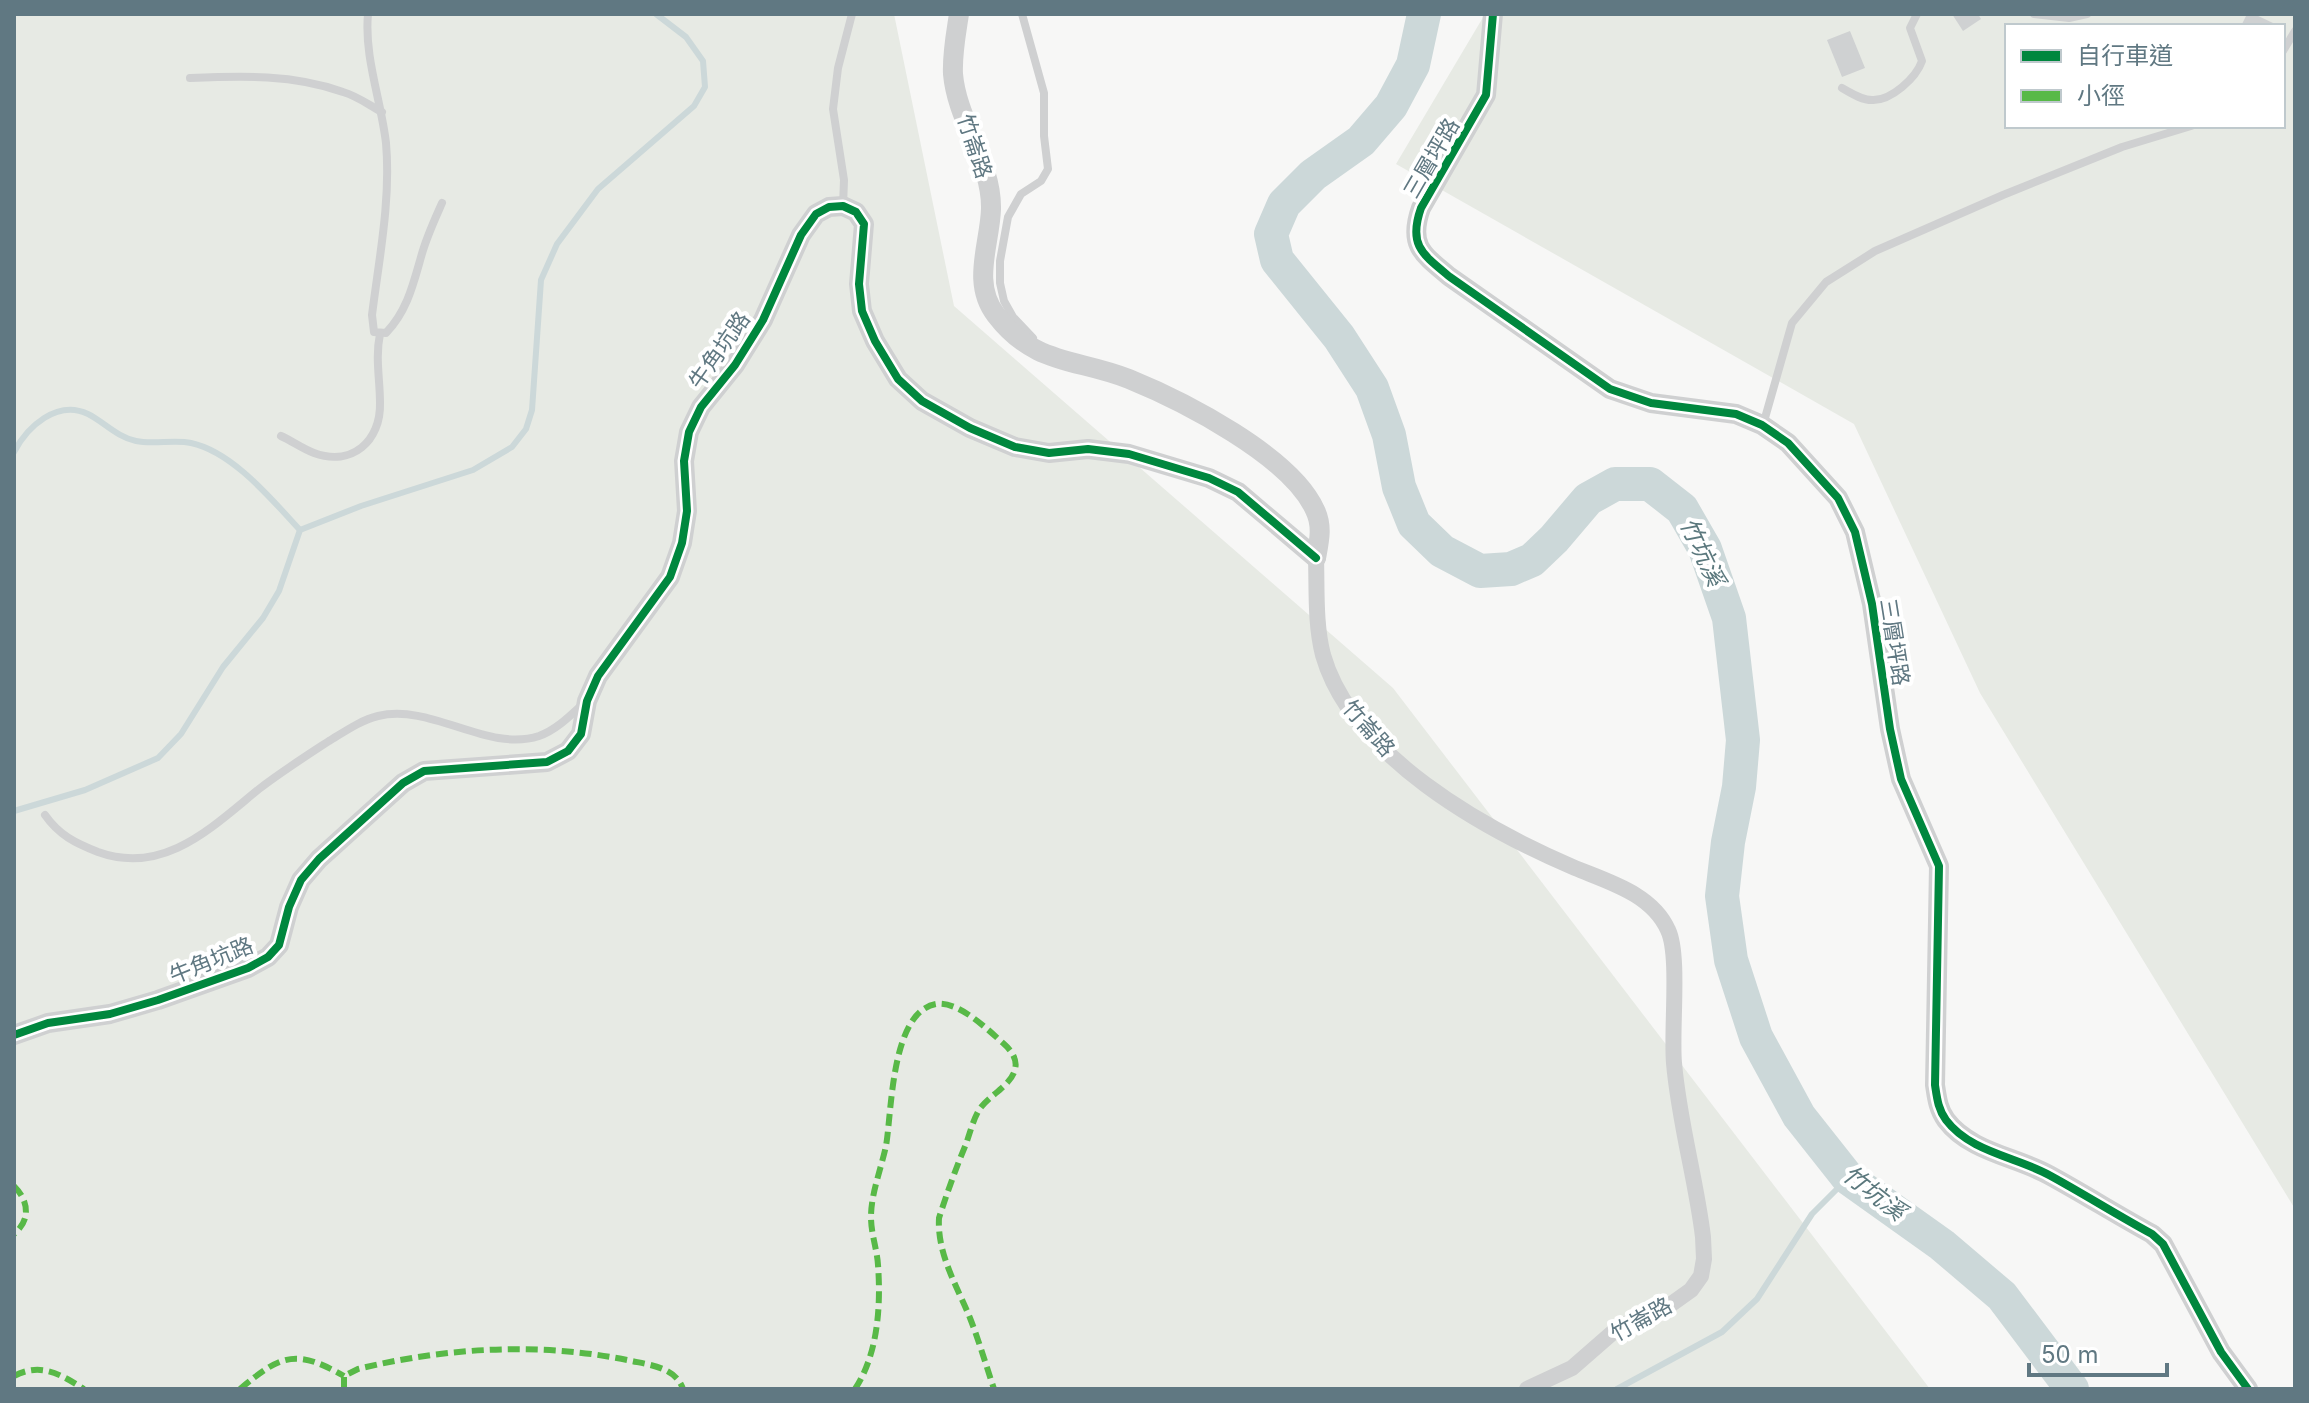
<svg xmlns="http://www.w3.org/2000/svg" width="2309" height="1403" viewBox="0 0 2309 1403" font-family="Inter,'Noto Sans TC',sans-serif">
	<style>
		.green { fill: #e7eae4; fill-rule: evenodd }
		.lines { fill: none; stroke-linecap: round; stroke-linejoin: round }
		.stream { stroke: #ccd8d9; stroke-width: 6 }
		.river { stroke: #ccd8d9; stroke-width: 34 }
		.building { fill: #cfd1d2 }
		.service { stroke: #cfd0d1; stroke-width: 8 }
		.minor { stroke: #cfd0d1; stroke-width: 16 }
		.tertiary { stroke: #cfd0d1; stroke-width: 20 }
		.quiet { stroke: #58b947; stroke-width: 6; stroke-dasharray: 12 6; stroke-linecap: butt }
		.cycleway-casing { stroke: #fff; stroke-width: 13 }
		.cycleway { stroke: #00873e; stroke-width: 8 }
		.labels { text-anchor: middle; stroke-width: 8; stroke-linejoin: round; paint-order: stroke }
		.street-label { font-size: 22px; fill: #607882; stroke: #fff }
		.water-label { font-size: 24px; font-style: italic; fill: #5b787d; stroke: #fff }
	</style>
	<rect width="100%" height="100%" fill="#f7f7f6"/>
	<g class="green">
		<polygon points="14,14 894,14 954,306 1393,688 1930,1389 14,1389"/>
		<path d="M 1485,14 L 2295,14 L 2295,1209 L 1980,693 L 1854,424 L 1396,164 ZM 2007,26 L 2283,26 L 2283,126 L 2007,126 Z"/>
	</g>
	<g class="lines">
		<g class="stream">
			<path d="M 14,452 C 27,427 57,399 88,414 C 104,422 117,437 136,441 C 154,445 174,439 191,443 C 233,452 272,500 300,530"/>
			<polyline points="14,811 85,790 158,758 181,734 223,667 263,618 279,591 300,530 361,506 473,470 512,447 526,429 532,410 541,280 557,244 598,189 694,106 705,87 703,61 686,37 656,14"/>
			<polyline points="1617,1389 1722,1332 1757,1299 1812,1214 1848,1178"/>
		</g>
		<polyline class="river" points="1424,14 1413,65 1391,106 1361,141 1313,175 1284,204 1271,234 1277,260 1339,337 1372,388 1389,435 1399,487 1414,524 1442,551 1480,571 1511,569 1532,560 1554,539 1588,499 1615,484 1650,484 1682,509 1705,549 1729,618 1743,740 1739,787 1728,842 1722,896 1731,960 1756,1037 1799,1116 1848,1178 1942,1245 2002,1296 2072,1389"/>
	</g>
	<g class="building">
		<polygon points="1952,14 1978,14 1981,19 1963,31"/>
		<polygon points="2247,14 2254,14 2273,23 2272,26 2241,26"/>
		<polygon points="1850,31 1865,68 1842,77 1827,40"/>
	</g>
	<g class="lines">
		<g class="service">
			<path d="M 368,14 C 364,57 381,100 386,143 C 391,200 379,259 372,315 L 374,332 L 386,333 C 407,311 413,285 421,257 C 426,238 434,221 442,203"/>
			<polyline points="1022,14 1044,93 1044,136 1048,169 1041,181 1021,194 1008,217 1000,261 1000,283 1004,301 1013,317 1033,338"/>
			<polyline points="2034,14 2069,18 2087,14"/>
			<polyline points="2283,51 2295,31"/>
			<path d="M 190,78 C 242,76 293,74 343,92 C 357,96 369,105 382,112"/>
			<path d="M 1842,88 C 1851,93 1861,100 1872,100 C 1891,101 1916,78 1922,61 L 1910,28 L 1917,14"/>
			<polyline points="843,206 844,180 833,109 838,68 852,14"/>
			<polyline points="1763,425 1792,323 1826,282 1875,251 2003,195 2122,147 2191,126"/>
			<path d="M 281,436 C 292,441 303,449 314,453 C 352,467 381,441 380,403 C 380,379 375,358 380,334"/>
			<path d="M 45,815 C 59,835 75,843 98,852 C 164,876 212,827 259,789 C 281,772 306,756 329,741 C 344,732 361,720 378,716 C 432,703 487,753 539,736 C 556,730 570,716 583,704"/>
		</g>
		<path class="minor" d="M 1316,558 C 1317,590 1315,624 1323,655 C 1352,756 1484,829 1575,868 C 1609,882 1652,894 1668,930 C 1680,955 1671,1030 1674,1063 C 1679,1122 1696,1179 1703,1237 L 1704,1259 L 1701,1276 L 1691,1290 L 1670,1305 L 1619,1327 L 1572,1368 L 1527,1389"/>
		<g class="tertiary">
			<path d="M 959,14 C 956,34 952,54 953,74 C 957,121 992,162 991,209 C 990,244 971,283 996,315 C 1035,366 1076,358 1129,379 C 1183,401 1291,456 1315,510 C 1323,526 1319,542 1316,558"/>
			<path d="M 1493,14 L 1486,95 L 1421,208 C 1408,245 1422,254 1450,277 L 1610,389 L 1651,403 L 1736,414 L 1762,425 L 1788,443 L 1838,498 L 1855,532 L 1872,604 L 1890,729 L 1901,779 L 1939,866 L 1935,1085 C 1937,1098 1938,1109 1946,1120 C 1970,1152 2017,1157 2049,1175 C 2084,1194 2117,1215 2152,1234 L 2163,1244 L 2221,1352 L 2248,1389"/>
			<polyline points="14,1035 48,1023 110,1014 158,1000 248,968 268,957 279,945 289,907 301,880 319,859 403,783 424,771 547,762 568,751 581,734 587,701 598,676 670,577 682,543 687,511 684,461 689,432 701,407 735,365 763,320 801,235 816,214 829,207 843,206 856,212 864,224 859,284 862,311 875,341 898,379 922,401 970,428 1015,447 1049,453 1088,449 1129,454 1209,478 1238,492 1316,558"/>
		</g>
		<g class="quiet">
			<path d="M 14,1186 C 29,1201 31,1220 14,1234"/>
			<path d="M 14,1376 C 41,1362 60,1374 84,1389"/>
			<path d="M 240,1389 C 281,1355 295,1348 344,1376"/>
			<path d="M 344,1389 L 344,1376 L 358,1369 C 448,1347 542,1342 632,1361 C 651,1365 676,1368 683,1389"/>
			<path d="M 855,1389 C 878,1354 881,1306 878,1265 C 877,1249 871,1234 871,1217 C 871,1194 881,1169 886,1146 C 892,1111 891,1012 936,1004 C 959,1001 987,1029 1003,1043 C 1010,1049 1018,1059 1015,1069 C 1012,1085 988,1096 979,1110 C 973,1120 970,1133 966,1144 C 956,1168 947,1193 939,1218 C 937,1254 957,1286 970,1318 C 979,1341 986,1365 994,1389"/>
		</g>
		<g class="cycleway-casing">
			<g id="cycleway">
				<path d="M 1493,14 L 1486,95 L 1421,208 C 1408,245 1422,254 1450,277 L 1610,389 L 1651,403 L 1736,414 L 1762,425 L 1788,443 L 1838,498 L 1855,532 L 1872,604 L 1890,729 L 1901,779 L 1939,866 L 1935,1085 C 1937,1098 1938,1109 1946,1120 C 1970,1152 2017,1157 2049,1175 C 2084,1194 2117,1215 2152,1234 L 2163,1244 L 2221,1352 L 2248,1389"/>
				<polyline points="14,1035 48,1023 110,1014 158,1000 248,968 268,957 279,945 289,907 301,880 319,859 403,783 424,771 547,762 568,751 581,734 587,701 598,676 670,577 682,543 687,511 684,461 689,432 701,407 735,365 763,320 801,235 816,214 829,207 843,206 856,212 864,224 859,284 862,311 875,341 898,379 922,401 970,428 1015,447 1049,453 1088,449 1129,454 1209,478 1238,492 1316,558"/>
			</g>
		</g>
		<use href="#cycleway" class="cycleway"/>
	</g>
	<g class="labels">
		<g class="street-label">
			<text transform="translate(975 146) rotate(72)" y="8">竹崙路</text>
			<text transform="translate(1431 158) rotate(-60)" y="8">三層坪路</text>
			<text transform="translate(719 350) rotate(-55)" y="8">牛角坑路</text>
			<text transform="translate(1895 642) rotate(81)" y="8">三層坪路</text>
			<text transform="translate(1369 728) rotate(49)" y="8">竹崙路</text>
			<text transform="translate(211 960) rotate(-22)" y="8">牛角坑路</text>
			<text transform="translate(1641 1319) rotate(-29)" y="8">竹崙路</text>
		</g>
		<g class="water-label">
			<text transform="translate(1702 552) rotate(65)" y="8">竹坑溪</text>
			<text transform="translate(1874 1193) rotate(38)" y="8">竹坑溪</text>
		</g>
	</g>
	<rect width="2309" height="1403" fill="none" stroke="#607882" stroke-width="32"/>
	<rect x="2005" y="24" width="280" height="104" fill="#ffffff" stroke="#bfc9cd" stroke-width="2"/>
	<rect x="2021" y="50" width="40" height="12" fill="#00873e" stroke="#bfc9cd" stroke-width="2"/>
	<text x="2077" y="64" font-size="24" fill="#607882">自行車道</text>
	<rect x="2021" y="90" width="40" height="12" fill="#58b947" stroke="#bfc9cd" stroke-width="2"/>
	<text x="2077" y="104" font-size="24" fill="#607882">小徑</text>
	<path d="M2029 1363v12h138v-12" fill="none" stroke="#607882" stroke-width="4"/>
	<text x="2041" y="1363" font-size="24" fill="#607882" stroke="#ffffff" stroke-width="6" paint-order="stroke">50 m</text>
</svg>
